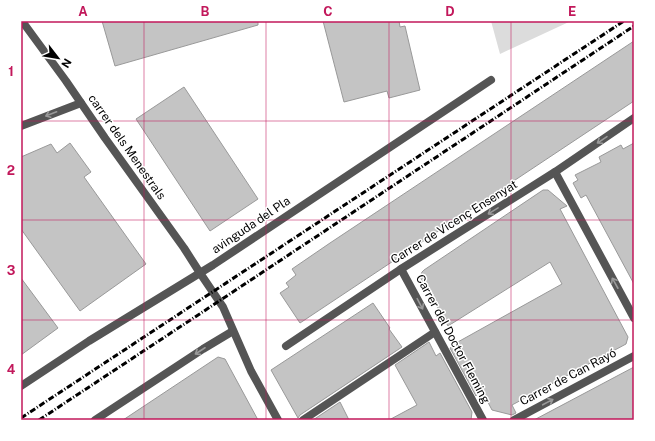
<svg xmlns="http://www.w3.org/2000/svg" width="655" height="441" viewBox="0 0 655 441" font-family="'Public Sans',sans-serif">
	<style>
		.green { fill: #dcdcdc }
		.building { fill: #c4c4c4; stroke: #999 }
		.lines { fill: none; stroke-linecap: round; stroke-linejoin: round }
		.service { stroke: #555; stroke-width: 8 }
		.minor { stroke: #555; stroke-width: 8 }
		.tertiary { stroke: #555; stroke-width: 8 }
		.rail { stroke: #000; stroke-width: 3; stroke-dasharray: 6 2 1 2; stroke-linecap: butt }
		.oneway { stroke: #999 }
		.grid { fill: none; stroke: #c2185b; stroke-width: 1; stroke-opacity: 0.55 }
		.labels { text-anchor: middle; stroke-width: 3; stroke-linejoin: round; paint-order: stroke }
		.street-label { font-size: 12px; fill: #000; stroke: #fff }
		.neatline { fill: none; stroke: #c2185b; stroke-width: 1.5 }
		.grid-label { font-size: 13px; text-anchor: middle; font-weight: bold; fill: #c2185b }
	</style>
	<rect width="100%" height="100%" fill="#fff"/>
	<polygon class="green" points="491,21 571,21 500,54"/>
	<g class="building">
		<polygon points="102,21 258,21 258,25 115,66"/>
		<polygon points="323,21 399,21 400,27 405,26 420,90 389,98 387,91 344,102"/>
		<polygon points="634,41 634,101 300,323 280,293 289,287 286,283 296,275 292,269 330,243"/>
		<polygon points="184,87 258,199 210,231 136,119"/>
		<polygon points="70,143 91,172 84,177 146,264 80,311 21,229 21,157 51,144 57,153"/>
		<polygon points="634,143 634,284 586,195 581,198 573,183 578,180 575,175 601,162 599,157 621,145 623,149"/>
		<polygon points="543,190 548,190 567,206 560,209 628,337 626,344 512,405 516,413 512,415 492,410 479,385 476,396 450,348 457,344 456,343 562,284 550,262 448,326 420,277 422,272 424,270"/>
		<polygon points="21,278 58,328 21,355"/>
		<polygon points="373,303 390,328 389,329 402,347 300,415 298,418 271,370"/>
		<polygon points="429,342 436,356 440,353 472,412 471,420 389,420 417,405 395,365"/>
		<polygon points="218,357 225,359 258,420 123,420"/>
		<polygon points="634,367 634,420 534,420"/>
		<polygon points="340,402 349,420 313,420"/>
	</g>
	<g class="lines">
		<polyline class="service" points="303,420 435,332"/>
		<g class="minor">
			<polyline points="21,126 81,103"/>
			<polyline points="555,172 634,318"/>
			<polyline points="401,269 483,420"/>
			<polyline points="286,346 401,269 555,172 634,118"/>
			<polyline points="21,386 89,341 213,265 491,80"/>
			<polyline points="95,420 203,349 233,331"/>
			<polyline points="514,420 634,356"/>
		</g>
		<polyline class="tertiary" points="22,21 66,81 105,138 184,248 200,273 223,307 251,371 278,420"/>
		<g class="rail">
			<polyline points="21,418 624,21"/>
			<polyline points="39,420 195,317 634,26"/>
		</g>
	</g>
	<defs><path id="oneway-shaft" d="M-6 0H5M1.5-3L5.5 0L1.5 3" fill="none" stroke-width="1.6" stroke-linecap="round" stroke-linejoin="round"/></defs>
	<g class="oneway">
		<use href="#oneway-shaft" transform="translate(51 114) rotate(159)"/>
		<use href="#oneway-shaft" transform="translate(602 140) rotate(146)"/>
		<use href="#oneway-shaft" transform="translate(493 211) rotate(148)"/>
		<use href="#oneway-shaft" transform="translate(615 283) rotate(-119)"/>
		<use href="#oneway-shaft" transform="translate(420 304) rotate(62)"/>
		<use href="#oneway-shaft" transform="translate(200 351) rotate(147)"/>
		<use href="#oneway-shaft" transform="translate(548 402) rotate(-28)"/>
	</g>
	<path class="grid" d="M 144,21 L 144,420M 266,21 L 266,420M 389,21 L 389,420M 511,21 L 511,420M 21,121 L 634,121M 21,220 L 634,220M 21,320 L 634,320"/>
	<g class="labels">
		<g class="street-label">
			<text transform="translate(127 147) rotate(55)" y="4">carrer dels Menestrals</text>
			<text transform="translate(454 222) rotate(-32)" y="4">Carrer de Vicenç Ensenyat</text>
			<text transform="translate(251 225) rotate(-34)" y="4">avinguda del Pla</text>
			<text transform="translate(453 339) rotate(62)" y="4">Carrer del Doctor Fleming</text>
			<text transform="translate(568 377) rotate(-28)" y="4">Carrer de Can Rayó</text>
		</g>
	</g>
	<rect width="655" height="441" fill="none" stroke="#ffffff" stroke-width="44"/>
	<g transform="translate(58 58) rotate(121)" stroke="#ffffff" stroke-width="3" paint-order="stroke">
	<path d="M0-3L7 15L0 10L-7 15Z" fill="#000000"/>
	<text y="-6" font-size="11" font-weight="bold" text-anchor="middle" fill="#000000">N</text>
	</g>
	<rect x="22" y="22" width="611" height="397" class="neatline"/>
	<g class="grid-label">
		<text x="83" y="16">A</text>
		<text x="205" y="16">B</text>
		<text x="328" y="16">C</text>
		<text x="450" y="16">D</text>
		<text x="572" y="16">E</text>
		<text x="11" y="76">1</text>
		<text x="11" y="175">2</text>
		<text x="11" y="275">3</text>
		<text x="11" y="374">4</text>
	</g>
</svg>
